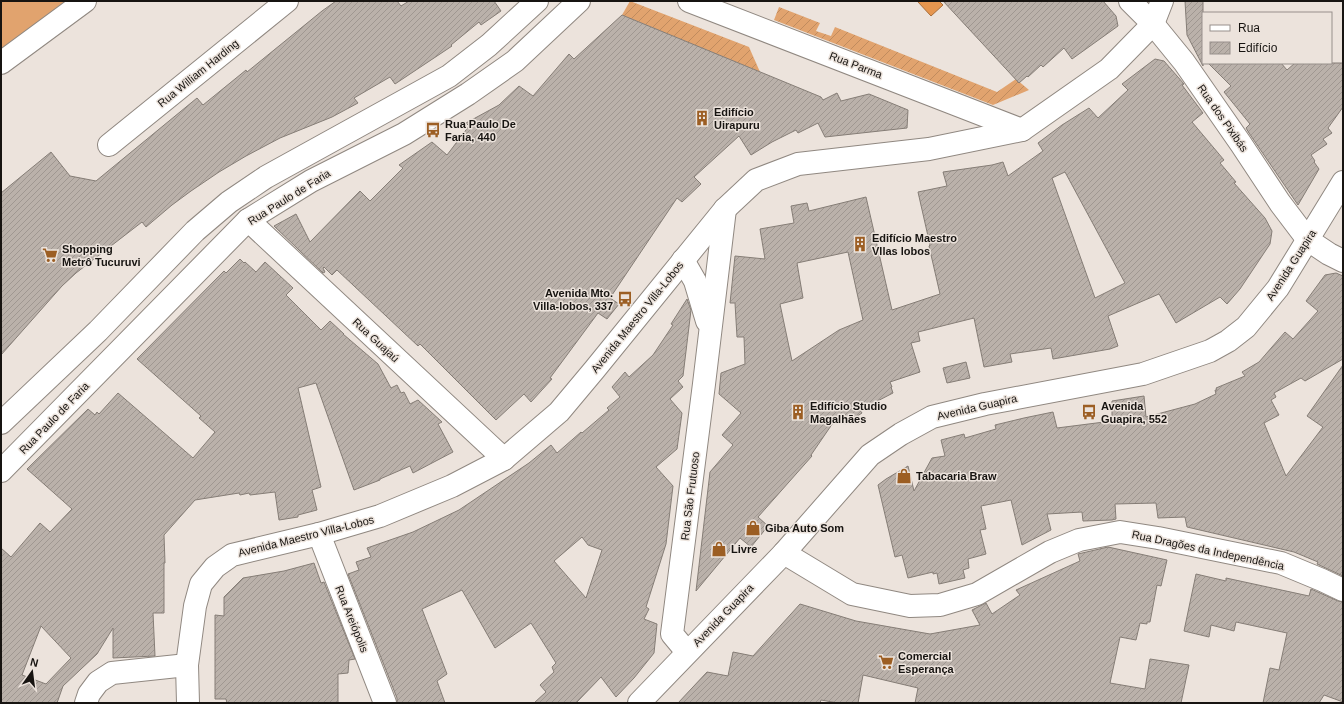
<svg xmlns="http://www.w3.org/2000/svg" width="1344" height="704" viewBox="0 0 1344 704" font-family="Arial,sans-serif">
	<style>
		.park { fill: #e1a36e }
		.garden { fill: url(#garden-furrows) }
		.water { fill: #e6964f; stroke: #a86f3c }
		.building { fill: url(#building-hatch); stroke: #857d76; fill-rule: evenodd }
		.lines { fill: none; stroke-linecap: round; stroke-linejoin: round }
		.street-casing { stroke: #908881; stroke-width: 24 }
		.secondary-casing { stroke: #908881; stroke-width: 24 }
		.primary-casing { stroke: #908881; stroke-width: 24 }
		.street { stroke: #fff; stroke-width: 22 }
		.secondary { stroke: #fff; stroke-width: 22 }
		.primary { stroke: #fff; stroke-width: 22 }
		.labels { text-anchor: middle; stroke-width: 3; stroke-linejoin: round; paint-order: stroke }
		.street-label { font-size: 11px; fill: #171411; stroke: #ece3dc }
		.poi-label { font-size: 11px; font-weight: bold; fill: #171411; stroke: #ece3dc; text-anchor: start }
	</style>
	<defs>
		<pattern id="garden-furrows" width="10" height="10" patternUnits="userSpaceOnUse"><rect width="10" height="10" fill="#e1a36e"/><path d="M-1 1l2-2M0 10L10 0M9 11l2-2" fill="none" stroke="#c08b5e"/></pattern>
		<pattern id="building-hatch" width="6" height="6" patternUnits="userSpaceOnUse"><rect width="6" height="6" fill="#bab1aa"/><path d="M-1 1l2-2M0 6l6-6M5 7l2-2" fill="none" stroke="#9f9791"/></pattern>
	</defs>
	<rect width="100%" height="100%" fill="#ece3dc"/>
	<polygon class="park" points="1,1 70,1 1,49"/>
	<g class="garden">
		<polygon points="630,1 749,47 760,72 622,15"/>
		<polygon points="779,7 820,23 816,31 831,36 835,27 997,92 1016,79 1029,90 993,105 774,20"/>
	</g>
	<polygon class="water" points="918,1 939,1 943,5 931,16 918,2"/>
	<g class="building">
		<polygon points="336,1 397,1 401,6 409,1 494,1 501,11 481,25 479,22 451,45 452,46 395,84 390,77 354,98 358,103 332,117 280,138 246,156 219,172 191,191 172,205 146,227 142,222 76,273 62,286 1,355 1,193 51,152 70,176 96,181 197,98 203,105 246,70 247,72 322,11"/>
		<polygon points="943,1 1103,1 1116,16 1118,26 1072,59 1064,48 1043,67 1041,65 1028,77 1027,76 1019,83"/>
		<polygon points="1185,1 1203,1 1203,66 1187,35"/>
		<polygon points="622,15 821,97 823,100 837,93 841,101 869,94 908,110 907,128 825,137 818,123 798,133 796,130 772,142 751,155 739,136 694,177 701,184 682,202 677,198 610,298 619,304 607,319 598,313 550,378 552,379 531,402 524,394 496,420 420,344 418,346 337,270 332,275 324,267 323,268 325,272 323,273 274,226 296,214 310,242 360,191 370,201 403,168 399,165 432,142 447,155 469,126 466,123 499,105 519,86 533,96 569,54 574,59"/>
		<path d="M 1155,59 L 1164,61 L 1184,84 L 1182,85 L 1203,113 L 1192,122 L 1224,160 L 1220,163 L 1236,182 L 1234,183 L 1265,218 L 1272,231 L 1270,244 L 1240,289 L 1227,304 L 1220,297 L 1176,323 L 1159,294 L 1108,316 L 1118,346 L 1110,349 L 1053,359 L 1051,348 L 1010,354 L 1012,362 L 984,367 L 974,318 L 918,332 L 920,341 L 911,343 L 920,372 L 890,382 L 892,387 L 891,387 L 893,393 L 860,410 L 862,413 L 845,424 L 837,417 L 811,455 L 812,456 L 758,517 L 768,526 L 751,547 L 740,538 L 696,591 L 710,472 L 733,445 L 722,435 L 741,413 L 719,394 L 721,373 L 745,364 L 744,337 L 737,337 L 735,303 L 730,303 L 735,256 L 765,259 L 760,229 L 794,223 L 791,206 L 807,203 L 809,211 L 866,197 L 892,310 L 940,294 L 929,246 L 930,245 L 918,192 L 947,186 L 943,172 L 992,165 L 1003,162 L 1008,176 L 1043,151 L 1038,143 L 1062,125 L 1089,108 L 1098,118 L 1128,90 L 1122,84 ZM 1065,172 L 1125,283 L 1095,298 L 1052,178 ZM 848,252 L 863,320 L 839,330 L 792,361 L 780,304 L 803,298 L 797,263 Z"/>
		<polygon points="1208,63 1281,63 1287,70 1295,63 1343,63 1343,107 1328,128 1332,133 1323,139 1327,144 1311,155 1315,161 1314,162 1319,169 1298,205 1249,133 1246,128 1250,124 1224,92 1231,86"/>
		<path d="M 240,259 L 244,263 L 245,262 L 256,272 L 265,262 L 293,288 L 286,295 L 321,330 L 330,321 L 344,334 L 343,334 L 378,364 L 391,388 L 397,385 L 401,393 L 404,392 L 410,404 L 418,400 L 442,422 L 438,424 L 453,452 L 413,473 L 410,466 L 380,479 L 380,480 L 354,490 L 316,383 L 298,388 L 321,487 L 312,490 L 317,510 L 298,515 L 298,517 L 279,520 L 275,492 L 250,495 L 249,493 L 240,495 L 239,493 L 195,500 L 164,535 L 165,563 L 164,563 L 164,613 L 153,613 L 155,656 L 113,658 L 113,628 L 97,654 L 63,686 L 57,703 L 1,703 L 1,548 L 11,557 L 40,523 L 50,532 L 72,509 L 27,469 L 88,409 L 95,415 L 97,412 L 99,414 L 118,393 L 193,458 L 215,432 L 199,418 L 201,416 L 137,359 L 224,271 L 226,273 ZM 41,626 L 71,658 L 46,684 L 22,675 Z"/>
		<polygon points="1336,273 1343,276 1343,359 1305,381 1301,378 1274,393 1276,397 1271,400 1279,415 1264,423 1286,476 1323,427 1307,416 1343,365 1343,576 1317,564 1318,562 1294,552 1187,527 1185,517 1158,518 1156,503 1115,504 1116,519 1112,520 1083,521 1082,512 1047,514 1051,530 1022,545 1011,500 981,506 986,529 980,530 986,554 968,559 969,568 963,570 965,578 939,584 937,573 933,574 933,572 908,578 902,555 895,557 878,485 886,479 908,466 914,491 932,458 945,456 941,440 964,434 965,438 996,429 995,425 1024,418 1053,412 1057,428 1112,421 1112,401 1144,396 1146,417 1195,404 1216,394 1215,390 1217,390 1216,388 1245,376 1242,372 1259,362 1285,332 1293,339 1318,311 1306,301 1325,275"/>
		<path d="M 687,299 L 691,310 L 683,376 L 678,381 L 683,387 L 670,399 L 682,413 L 677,449 L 656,467 L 673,486 L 666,544 L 646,607 L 649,609 L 644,619 L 657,624 L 654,653 L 634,678 L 616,697 L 601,677 L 576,703 L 534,703 L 546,692 L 540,685 L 554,672 L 552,667 L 556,663 L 531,623 L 495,648 L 462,590 L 422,609 L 447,674 L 437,681 L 445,703 L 397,703 L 397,698 L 348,574 L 359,570 L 356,562 L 371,557 L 367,548 L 413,532 L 459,510 L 529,463 L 551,445 L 557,453 L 581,432 L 582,433 L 609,410 L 607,408 L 620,397 L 612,387 L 625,372 L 629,377 L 653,355 L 673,325 L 671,324 ZM 582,537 L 588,545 L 602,550 L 586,598 L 554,561 Z"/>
		<polygon points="966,362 970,378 947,383 943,368"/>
		<polygon points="1108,547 1167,560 1161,586 1157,585 1150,622 1147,622 1147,624 1140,623 1136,640 1120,637 1110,683 1145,689 1150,659 1189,665 1181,703 915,703 918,688 863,675 858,703 838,703 821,700 820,703 678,703 707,672 728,676 733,652 753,656 800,604 856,621 930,634 980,625 972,610 986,603 992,614 1020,595 1016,590 1080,561 1078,554"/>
		<polygon points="314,563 321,583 324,582 355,659 349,660 348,673 338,674 338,703 227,703 226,699 215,699 215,615 224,616 224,597 243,578 284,571"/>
		<polygon points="1196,574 1226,581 1226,578 1309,596 1311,589 1338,601 1343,602 1343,702 1324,695 1319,703 1263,703 1270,668 1279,670 1287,633 1236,622 1234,631 1211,625 1209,637 1184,631"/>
	</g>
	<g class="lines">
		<g class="street-casing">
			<g id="street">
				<polyline points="689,1 1022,130"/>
				<polyline points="1130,1 1153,24 1184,62 1241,144 1280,203 1308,240 1329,254 1343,261"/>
				<polyline points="109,145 287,1"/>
				<polyline points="248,220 504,459"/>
				<polyline points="683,260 695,281 707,321"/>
				<polyline points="319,534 385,703"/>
				<polyline points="784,553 852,594 910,606 940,605 977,594 1050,552 1079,540 1120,532 1158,538 1281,563 1322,580 1343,590"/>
				<polyline points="687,652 672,634 704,384 725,209"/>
				<polyline points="86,703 89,694 98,682 112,673 187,665"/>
				<polyline points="188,703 187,665 195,606 201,584 215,567 232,555 319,534 380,516 452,486 504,459 559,412 595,369 725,209 756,180 798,164 929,149 1022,130 1109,69 1153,24 1162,1"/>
			</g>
		</g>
		<g class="secondary-casing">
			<g id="secondary">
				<polyline points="1,423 98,331 195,231 229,202 266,177 449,76 489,45 537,1"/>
				<polyline points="1,471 248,220 311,181 404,134 468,94 515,61 579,1"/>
				<polyline points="639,703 784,553 870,455 901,434 932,417 985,404 1143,374 1210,351 1228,341 1246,327 1278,288 1343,182"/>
			</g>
		</g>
		<g class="primary-casing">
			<polyline id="primary" points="1,63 85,1"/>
		</g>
		<use href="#street" class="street"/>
		<use href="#secondary" class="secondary"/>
		<use href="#primary" class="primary"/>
	</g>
	<defs>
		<g id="building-bare" transform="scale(1.2)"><path d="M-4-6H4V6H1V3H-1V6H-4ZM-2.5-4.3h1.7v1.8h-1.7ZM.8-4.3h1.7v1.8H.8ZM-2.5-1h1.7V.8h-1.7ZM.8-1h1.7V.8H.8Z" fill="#9c5e23" stroke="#ece3dc" stroke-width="2.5" paint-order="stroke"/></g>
		<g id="bus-bare" transform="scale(1.2)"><path d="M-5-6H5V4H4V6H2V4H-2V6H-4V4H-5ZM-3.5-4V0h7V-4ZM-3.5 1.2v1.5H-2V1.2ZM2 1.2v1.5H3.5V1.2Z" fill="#9c5e23" stroke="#ece3dc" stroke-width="2.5" paint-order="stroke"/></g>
		<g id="supermarket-bare" transform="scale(1.2)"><path d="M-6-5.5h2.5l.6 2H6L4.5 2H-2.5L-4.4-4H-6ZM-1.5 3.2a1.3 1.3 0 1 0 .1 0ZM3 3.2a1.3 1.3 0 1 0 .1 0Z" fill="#9c5e23" stroke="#ece3dc" stroke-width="2.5" paint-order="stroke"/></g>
		<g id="shop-bare" transform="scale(1.2)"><path d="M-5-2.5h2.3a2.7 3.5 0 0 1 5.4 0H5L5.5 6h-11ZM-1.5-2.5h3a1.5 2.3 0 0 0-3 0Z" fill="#9c5e23" stroke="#ece3dc" stroke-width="2.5" paint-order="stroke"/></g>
	</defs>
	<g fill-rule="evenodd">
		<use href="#building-bare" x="702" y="118"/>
		<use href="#bus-bare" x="433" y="130"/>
		<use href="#building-bare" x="860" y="244"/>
		<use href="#supermarket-bare" x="50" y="255"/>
		<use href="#bus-bare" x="625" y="299"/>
		<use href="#building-bare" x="798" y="412"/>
		<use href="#bus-bare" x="1089" y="412"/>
		<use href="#shop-bare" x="904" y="476"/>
		<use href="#shop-bare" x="753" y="528"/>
		<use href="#shop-bare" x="719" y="549"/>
		<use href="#supermarket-bare" x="886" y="662"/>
	</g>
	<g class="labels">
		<g class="street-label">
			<text transform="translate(856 65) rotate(21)" y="4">Rua Parma</text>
			<text transform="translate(198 73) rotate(-39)" y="4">Rua William Harding</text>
			<text transform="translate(1223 118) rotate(55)" y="4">Rua dos Pixibás</text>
			<text transform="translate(289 197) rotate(-32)" y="4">Rua Paulo de Faria</text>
			<text transform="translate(1291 265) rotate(-57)" y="4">Avenida Guapira</text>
			<text transform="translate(637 317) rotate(-51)" y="4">Avenida Maestro Villa-Lobos</text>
			<text transform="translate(376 340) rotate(43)" y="4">Rua Guajaú</text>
			<text transform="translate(977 407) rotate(-13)" y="4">Avenida Guapira</text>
			<text transform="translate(54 418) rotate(-46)" y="4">Rua Paulo de Faria</text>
			<text transform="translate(690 496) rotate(-83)" y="4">Rua São Frutuoso</text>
			<text transform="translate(306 536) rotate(-14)" y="4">Avenida Maestro Villa-Lobos</text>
			<text transform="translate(1208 550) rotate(12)" y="4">Rua Dragões da Independência</text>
			<text transform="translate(723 615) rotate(-46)" y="4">Avenida Guapira</text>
			<text transform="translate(352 619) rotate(68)" y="4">Rua Areiópolis</text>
		</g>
		<g class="poi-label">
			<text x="714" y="116">Edifício<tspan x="714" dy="13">Uirapuru</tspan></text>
			<text x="445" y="128">Rua Paulo De<tspan x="445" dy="13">Faria, 440</tspan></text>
			<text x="872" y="242">Edifício Maestro<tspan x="872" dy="13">Vllas lobos</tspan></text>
			<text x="62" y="253">Shopping<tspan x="62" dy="13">Metrô Tucuruvi</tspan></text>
			<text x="613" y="297" text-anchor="end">Avenida Mto.<tspan x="613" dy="13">Villa-lobos, 337</tspan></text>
			<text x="810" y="410">Edifício Studio<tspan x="810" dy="13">Magalhães</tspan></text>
			<text x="1101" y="410">Avenida<tspan x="1101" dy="13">Guapira, 552</tspan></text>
			<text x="916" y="480">Tabacaria Braw</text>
			<text x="765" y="532">Giba Auto Som</text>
			<text x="731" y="553">Livre</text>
			<text x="898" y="660">Comercial<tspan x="898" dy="13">Esperança</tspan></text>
		</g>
	</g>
	<rect width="1344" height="704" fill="none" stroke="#171411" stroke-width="4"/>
	<rect x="1202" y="12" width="130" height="52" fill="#ece3dc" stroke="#97908b"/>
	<rect x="1210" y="25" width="20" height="6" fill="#ffffff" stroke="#97908b"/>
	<text x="1238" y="32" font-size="12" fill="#171411">Rua</text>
	<rect x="1210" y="42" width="20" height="12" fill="url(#building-hatch)" stroke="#97908b"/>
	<text x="1238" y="52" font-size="12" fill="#171411">Edifício</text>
	<g transform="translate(32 672) rotate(14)" stroke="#ece3dc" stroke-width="3" paint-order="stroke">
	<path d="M0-3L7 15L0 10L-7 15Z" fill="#171411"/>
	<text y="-6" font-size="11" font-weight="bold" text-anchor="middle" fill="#171411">N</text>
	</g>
</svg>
